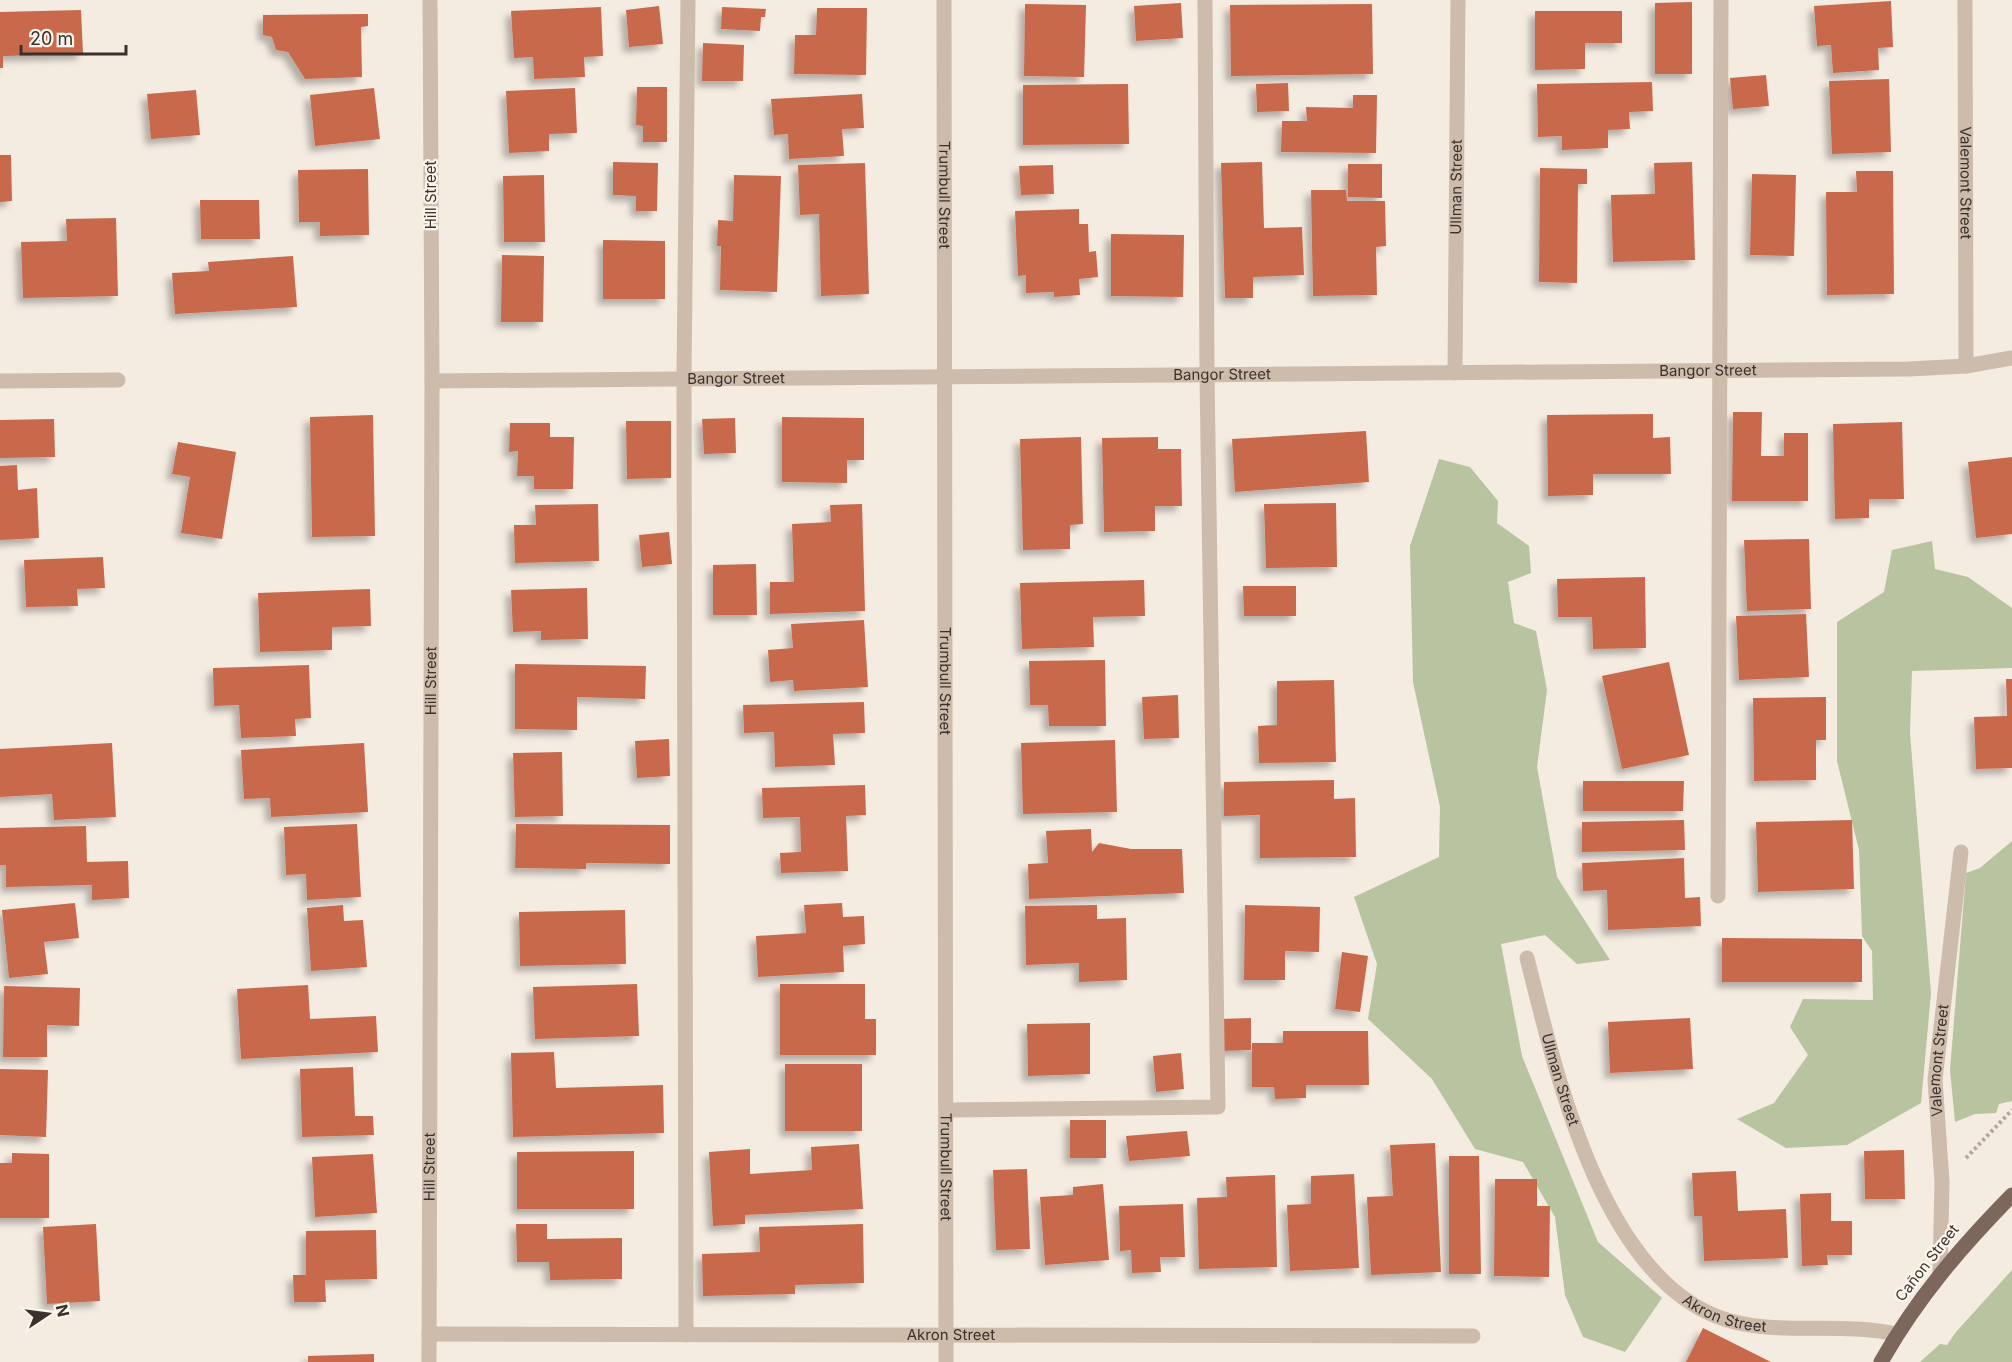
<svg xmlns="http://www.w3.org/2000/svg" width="2012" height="1362" viewBox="0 0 2012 1362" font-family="Inter,sans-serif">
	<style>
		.green { fill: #b8c4a0 }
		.building { fill: #c8694b; filter: url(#shadow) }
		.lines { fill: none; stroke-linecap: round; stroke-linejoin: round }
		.path { stroke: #b9a596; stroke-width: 4; stroke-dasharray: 3 3; stroke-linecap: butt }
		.minor { stroke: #cdbbac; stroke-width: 15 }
		.major { stroke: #7d675c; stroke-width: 15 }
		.labels { text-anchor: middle; stroke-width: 4.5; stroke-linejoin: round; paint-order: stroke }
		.street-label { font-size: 15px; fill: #3b302b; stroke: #fbf5ee }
	</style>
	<defs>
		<filter id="shadow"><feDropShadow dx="-5.5" dy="5.5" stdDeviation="3" flood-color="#0004"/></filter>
	</defs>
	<rect width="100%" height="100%" fill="#f4ebe1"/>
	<g class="green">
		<polygon points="1439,459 1470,467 1498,501 1497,523 1529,546 1531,573 1508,582 1514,623 1536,631 1547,690 1537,767 1557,877 1610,960 1577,964 1545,935 1501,944 1522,1056 1598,1242 1662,1298 1625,1352 1583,1337 1565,1295 1555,1217 1523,1162 1475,1149 1432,1079 1368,1019 1377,964 1354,897 1439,857 1440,807 1413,682 1410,546"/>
		<polygon points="1932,541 1935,569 1968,577 2012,608 2012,668 1912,671 1910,733 1931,993 1921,1103 1847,1145 1786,1148 1737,1119 1774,1103 1808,1055 1790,1027 1803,999 1873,1000 1872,951 1862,936 1859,850 1837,761 1837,622 1884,592 1892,550"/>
		<polygon points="2012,841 2012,1101 1999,1104 1996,1113 1975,1114 1955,1122 1950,1070 1966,873 1980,868"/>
		<polygon points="2012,1270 2012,1362 1920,1362 1940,1344 1947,1345 1956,1332"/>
	</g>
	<g class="building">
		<polygon points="1891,1 1893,47 1878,48 1879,70 1833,73 1831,45 1817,46 1814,6"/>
		<polygon points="1692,2 1692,74 1655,74 1655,3"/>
		<polygon points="1181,3 1183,38 1136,41 1134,6"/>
		<polygon points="1025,4 1086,5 1084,77 1024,76"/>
		<polygon points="1372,4 1373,74 1231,76 1230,5"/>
		<polygon points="659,6 663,44 629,47 626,10"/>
		<polygon points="601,7 603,56 584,57 585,77 534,79 533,57 514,58 511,11"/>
		<polygon points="722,7 766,9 765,17 761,17 760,31 721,29"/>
		<polygon points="817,8 867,8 866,75 794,74 795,35 816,35"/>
		<polygon points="81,10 83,54 3,56 3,68 0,68 0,12"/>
		<polygon points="1535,11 1622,11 1622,43 1585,43 1585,69 1535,70"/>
		<polygon points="368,14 368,26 361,27 362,77 305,79 288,52 276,50 272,37 263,35 263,15"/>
		<polygon points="703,43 744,45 743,81 702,81"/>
		<polygon points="1766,75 1769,106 1733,109 1730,78"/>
		<polygon points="1889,79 1891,152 1832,154 1829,81"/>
		<polygon points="1652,82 1653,111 1629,112 1630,129 1608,130 1608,148 1562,150 1562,136 1538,137 1537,84"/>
		<polygon points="1288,83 1289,111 1257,112 1256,84"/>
		<polygon points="1128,84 1129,144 1023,145 1023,85"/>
		<polygon points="637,87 667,87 667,142 643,142 643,126 636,125"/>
		<polygon points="374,88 380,139 315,146 310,95"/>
		<polygon points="575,88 577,133 549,134 549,151 509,153 506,91"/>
		<polygon points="196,90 200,135 151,139 147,94"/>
		<polygon points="862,94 864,128 842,129 844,156 789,159 788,134 774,135 771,99"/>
		<polygon points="1353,95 1377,95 1376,153 1281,152 1282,121 1307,121 1306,107 1353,108"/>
		<polygon points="0,155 11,155 12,201 0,202"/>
		<polygon points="613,162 658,163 657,211 636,211 636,196 613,195"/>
		<polygon points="1262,162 1264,228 1302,227 1304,275 1253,277 1253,298 1225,298 1221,163"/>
		<polygon points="1692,162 1695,260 1613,262 1611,195 1655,194 1654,163"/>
		<polygon points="865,163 869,294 821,296 819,214 800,215 798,165"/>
		<polygon points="1348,164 1382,164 1382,198 1348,197"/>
		<polygon points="1053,165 1054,194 1021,195 1019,166"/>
		<polygon points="1540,168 1587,169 1587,184 1578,184 1577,283 1539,282"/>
		<polygon points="368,169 369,235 320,236 320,222 299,222 298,170"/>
		<polygon points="1856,171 1893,171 1894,294 1827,295 1826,192 1857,192"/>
		<polygon points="1752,174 1796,175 1794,256 1750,255"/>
		<polygon points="544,175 545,242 504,242 503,176"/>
		<polygon points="734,175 781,176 777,292 720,290 721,246 717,246 718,220 733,221"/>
		<polygon points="1311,190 1346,190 1347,201 1385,201 1386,246 1376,247 1377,295 1313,296"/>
		<polygon points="200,200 259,200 260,239 201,239"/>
		<polygon points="1079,209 1079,224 1088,224 1089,252 1096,251 1098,277 1079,279 1080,295 1054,297 1054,292 1026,293 1026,275 1018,276 1015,211"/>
		<polygon points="116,218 118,296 23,298 21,242 67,241 66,219"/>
		<polygon points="1111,234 1184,235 1183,297 1111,296"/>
		<polygon points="603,240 665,241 665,299 603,299"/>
		<polygon points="502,255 544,256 543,322 501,322"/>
		<polygon points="293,256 297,307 175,314 172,273 209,271 208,262"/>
		<polygon points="1733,412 1762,412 1761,456 1784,456 1784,433 1808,433 1808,501 1732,501"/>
		<polygon points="1653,414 1653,438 1670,437 1671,474 1593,474 1593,495 1548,496 1547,415"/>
		<polygon points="373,415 375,536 312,537 310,417"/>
		<polygon points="782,417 864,418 864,460 847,460 847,483 782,482"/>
		<polygon points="735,418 736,453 704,454 702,419"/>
		<polygon points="54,419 55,457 0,458 0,420"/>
		<polygon points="626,421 671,421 671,478 627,479"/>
		<polygon points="1902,422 1904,499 1869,499 1869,518 1835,519 1833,424"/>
		<polygon points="510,423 550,423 550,437 574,437 573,489 534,489 534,476 517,476 518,451 509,452"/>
		<polygon points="1366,431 1369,482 1235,492 1232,439"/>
		<polygon points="1081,437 1083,524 1070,525 1070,549 1023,550 1020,439"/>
		<polygon points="1158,437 1158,449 1181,449 1182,506 1155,506 1155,531 1104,532 1102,438"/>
		<polygon points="178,442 236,452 222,539 181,533 190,477 172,474"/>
		<polygon points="2012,457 2012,534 1976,538 1968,462"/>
		<polygon points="17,465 18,490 37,488 39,538 0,540 0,466"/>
		<polygon points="1336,503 1337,567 1266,568 1264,504"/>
		<polygon points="598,504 599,561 515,563 514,525 536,525 535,505"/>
		<polygon points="862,504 865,611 770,614 770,582 794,582 792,524 831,522 830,505"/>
		<polygon points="669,532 672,564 642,567 639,535"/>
		<polygon points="1809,539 1811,609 1747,611 1744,540"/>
		<polygon points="103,557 105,588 77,589 78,606 26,607 24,560"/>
		<polygon points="756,564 757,615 713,615 713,565"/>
		<polygon points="1645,577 1646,648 1593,649 1592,617 1558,617 1557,579"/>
		<polygon points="1144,580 1145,616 1093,617 1094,647 1022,649 1020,583"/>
		<polygon points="1243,586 1296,586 1296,616 1244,616"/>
		<polygon points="587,588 588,639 541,640 541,631 513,632 511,590"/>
		<polygon points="370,589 371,626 332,627 332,650 260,652 258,593"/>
		<polygon points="1806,614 1809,677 1739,680 1736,616"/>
		<polygon points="864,620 868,687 794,691 793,680 770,682 768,650 793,648 791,624"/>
		<polygon points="1105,660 1106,726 1049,726 1048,705 1030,705 1029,661"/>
		<polygon points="1669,662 1689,755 1622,769 1602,676"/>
		<polygon points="515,664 646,666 645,699 577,697 577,730 515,729"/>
		<polygon points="309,665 311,718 295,719 296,736 241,738 239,705 214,706 213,668"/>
		<polygon points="2006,679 2012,679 2012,768 1976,769 1974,717 2007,716"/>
		<polygon points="1334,680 1336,762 1259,763 1258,726 1277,725 1277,681"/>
		<polygon points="1178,695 1179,738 1144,739 1142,697"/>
		<polygon points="1826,697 1826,740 1816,740 1816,780 1754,781 1753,698"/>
		<polygon points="864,702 865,733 833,734 835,765 775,767 774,732 744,733 743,705"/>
		<polygon points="669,739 670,776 637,778 635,741"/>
		<polygon points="1115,740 1117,812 1023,814 1021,743"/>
		<polygon points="112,743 116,817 54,820 52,794 0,797 0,749"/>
		<polygon points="364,743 368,812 271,817 270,798 244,799 241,750"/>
		<polygon points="562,752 563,816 515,817 513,753"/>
		<polygon points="1334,780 1334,799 1355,798 1356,857 1260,858 1260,815 1224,816 1224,782"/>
		<polygon points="1583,781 1684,781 1683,811 1583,811"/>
		<polygon points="865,785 866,815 846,816 848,871 781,873 780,853 801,852 800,817 763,818 762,788"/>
		<polygon points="1684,820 1685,850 1582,852 1582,822"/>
		<polygon points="1852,820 1854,889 1758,892 1756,822"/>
		<polygon points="357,824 361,897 307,900 306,874 286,875 284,827"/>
		<polygon points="516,824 670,825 670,864 586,863 586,869 515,868"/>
		<polygon points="86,826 87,862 128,861 129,898 92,900 92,885 6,887 6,865 0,865 0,828"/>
		<polygon points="1091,829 1092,852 1099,843 1131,849 1182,849 1184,893 1029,899 1028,864 1048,863 1046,831"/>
		<polygon points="1684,858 1685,898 1700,897 1701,926 1608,930 1607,890 1583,891 1582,863"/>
		<polygon points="75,903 79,938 44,942 48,974 9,978 2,910"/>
		<polygon points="842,903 843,917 864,916 865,944 843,946 844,972 758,977 756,936 806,933 804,905"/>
		<polygon points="343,905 344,921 363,920 367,967 311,971 307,908"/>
		<polygon points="1097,905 1097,919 1126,918 1127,980 1079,982 1079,963 1026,965 1025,906"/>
		<polygon points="1245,905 1320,907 1319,952 1285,951 1285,980 1244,980"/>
		<polygon points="625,910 626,964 520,966 519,912"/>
		<polygon points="1722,938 1862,939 1862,982 1722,982"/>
		<polygon points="1342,952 1368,956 1360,1012 1335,1009"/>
		<polygon points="637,984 639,1036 535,1039 533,987"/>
		<polygon points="780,984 865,984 865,1019 876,1019 876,1055 780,1055"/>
		<polygon points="308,985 310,1019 376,1016 378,1052 241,1059 237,989"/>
		<polygon points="4,986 80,988 79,1026 47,1025 47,1057 3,1057"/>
		<polygon points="1251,1018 1251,1050 1220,1051 1220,1019"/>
		<polygon points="1690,1018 1693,1069 1610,1073 1608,1022"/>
		<polygon points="1090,1023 1090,1074 1028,1076 1027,1024"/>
		<polygon points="1283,1031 1368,1031 1369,1085 1306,1085 1306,1098 1275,1099 1274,1087 1252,1087 1252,1043 1283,1043"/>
		<polygon points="554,1052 556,1088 663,1085 664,1133 513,1137 511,1053"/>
		<polygon points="1181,1053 1184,1089 1156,1092 1153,1056"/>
		<rect x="785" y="1064" width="77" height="67"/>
		<polygon points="353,1067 355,1116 373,1116 374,1135 302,1137 300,1069"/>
		<polygon points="0,1069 48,1070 46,1137 0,1135"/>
		<rect x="1070" y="1120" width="36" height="38"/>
		<polygon points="1187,1131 1190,1156 1129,1161 1126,1136"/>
		<polygon points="1435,1143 1441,1272 1371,1275 1367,1197 1393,1196 1390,1145"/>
		<polygon points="859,1144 863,1209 745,1215 745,1224 713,1226 709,1152 750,1149 750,1174 812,1170 811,1147"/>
		<polygon points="1904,1150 1905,1199 1865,1199 1864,1151"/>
		<polygon points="634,1151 634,1209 517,1209 517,1152"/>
		<polygon points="12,1153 49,1154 49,1218 0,1218 0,1163 12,1163"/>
		<polygon points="373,1154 377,1213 315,1217 312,1157"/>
		<polygon points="1449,1156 1479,1156 1481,1274 1449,1274"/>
		<polygon points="1027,1169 1030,1249 996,1250 993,1170"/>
		<polygon points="1736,1171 1738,1211 1786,1209 1788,1258 1704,1261 1702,1216 1694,1216 1692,1173"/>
		<polygon points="1354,1174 1359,1268 1290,1271 1287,1205 1311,1204 1311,1176"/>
		<polygon points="1275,1175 1277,1267 1199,1269 1197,1198 1227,1197 1226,1177"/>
		<polygon points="1495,1179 1537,1179 1537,1206 1550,1206 1549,1277 1494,1276"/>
		<polygon points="1103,1184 1109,1260 1045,1265 1040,1197 1073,1195 1073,1187"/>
		<polygon points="1831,1193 1831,1221 1852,1221 1852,1255 1827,1255 1828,1265 1802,1266 1800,1194"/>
		<polygon points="1183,1204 1185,1257 1160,1257 1161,1272 1132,1273 1131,1250 1120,1251 1119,1206"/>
		<polygon points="96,1224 100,1301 47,1304 43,1227"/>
		<polygon points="516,1224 547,1224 547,1239 622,1238 622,1279 550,1280 549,1262 517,1262"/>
		<polygon points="863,1224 864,1283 795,1285 795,1294 703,1296 702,1254 760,1252 759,1227"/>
		<polygon points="376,1230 377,1279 325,1280 326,1302 294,1302 293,1275 306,1275 306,1231"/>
		<polygon points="1703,1328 1771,1362 1686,1362"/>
		<polygon points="374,1354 374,1362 308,1362 308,1356"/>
	</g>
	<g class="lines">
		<polyline class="path" points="1966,1158 2012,1110"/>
		<g class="minor">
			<path id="s1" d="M 944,0 L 946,1362"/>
			<path id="s2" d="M 1965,0 L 1966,366"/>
			<path id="s3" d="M 1455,373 L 1458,0"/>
			<polyline points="0,381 118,380"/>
			<path id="s4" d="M 432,381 L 1909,369 L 1966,366 L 2012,358"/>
			<polyline points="1718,896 1721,0"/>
			<path id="s5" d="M 1527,958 C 1555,1069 1600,1275 1721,1318 C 1773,1337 1839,1321 1897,1334"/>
			<polyline points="947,1110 1218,1107 1207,375 1205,0"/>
			<path id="s6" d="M 1940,1272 L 1942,1182 L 1935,1080 L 1961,852"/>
			<path id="s7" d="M 429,1334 L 1473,1336"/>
			<polyline points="686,1335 684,379 688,0"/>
			<path id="s8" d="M 429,1362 L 432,381 L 430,0"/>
		</g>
		<path class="major" d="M 1881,1362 C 1917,1298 1961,1247 2012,1195"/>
	</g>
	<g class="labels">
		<g class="street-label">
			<text dy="5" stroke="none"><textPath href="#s2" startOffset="183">Valemont Street</textPath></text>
			<text dy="5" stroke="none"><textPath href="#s3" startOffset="186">Ullman Street</textPath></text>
			<text transform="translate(431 195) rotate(-90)" y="5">Hill Street</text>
			<text dy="5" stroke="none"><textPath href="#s1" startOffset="195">Trumbull Street</textPath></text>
			<text dy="5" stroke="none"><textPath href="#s4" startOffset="1276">Bangor Street</textPath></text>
			<text dy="5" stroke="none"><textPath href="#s4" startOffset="790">Bangor Street</textPath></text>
			<text dy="5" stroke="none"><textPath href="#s4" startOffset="304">Bangor Street</textPath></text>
			<text dy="5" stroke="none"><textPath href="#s8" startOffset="681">Hill Street</textPath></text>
			<text dy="5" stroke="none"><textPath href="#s1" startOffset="681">Trumbull Street</textPath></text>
			<text dy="5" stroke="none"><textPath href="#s6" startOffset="212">Valemont Street</textPath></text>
			<text dy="5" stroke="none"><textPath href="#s5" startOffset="126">Ullman Street</textPath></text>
			<text dy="5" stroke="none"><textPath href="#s8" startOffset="195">Hill Street</textPath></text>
			<text dy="5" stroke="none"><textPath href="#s1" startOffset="1167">Trumbull Street</textPath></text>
			<text transform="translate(1927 1263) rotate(-52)" y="5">Cañon Street</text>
			<text dy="5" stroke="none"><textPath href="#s5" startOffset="426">Akron Street</textPath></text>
			<text dy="5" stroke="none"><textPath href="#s7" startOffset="522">Akron Street</textPath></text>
		</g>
	</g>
	<g transform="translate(48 1314) rotate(77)" stroke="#fbf5ee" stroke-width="4.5" paint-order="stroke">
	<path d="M0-4.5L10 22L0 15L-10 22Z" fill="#3b302b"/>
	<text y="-9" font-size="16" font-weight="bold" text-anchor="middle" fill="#3b302b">N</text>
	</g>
	<path d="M21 45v9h105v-9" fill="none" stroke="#3b302b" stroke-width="3"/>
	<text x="30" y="45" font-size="18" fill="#3b302b" stroke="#fbf5ee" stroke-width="4.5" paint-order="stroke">20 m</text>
</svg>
